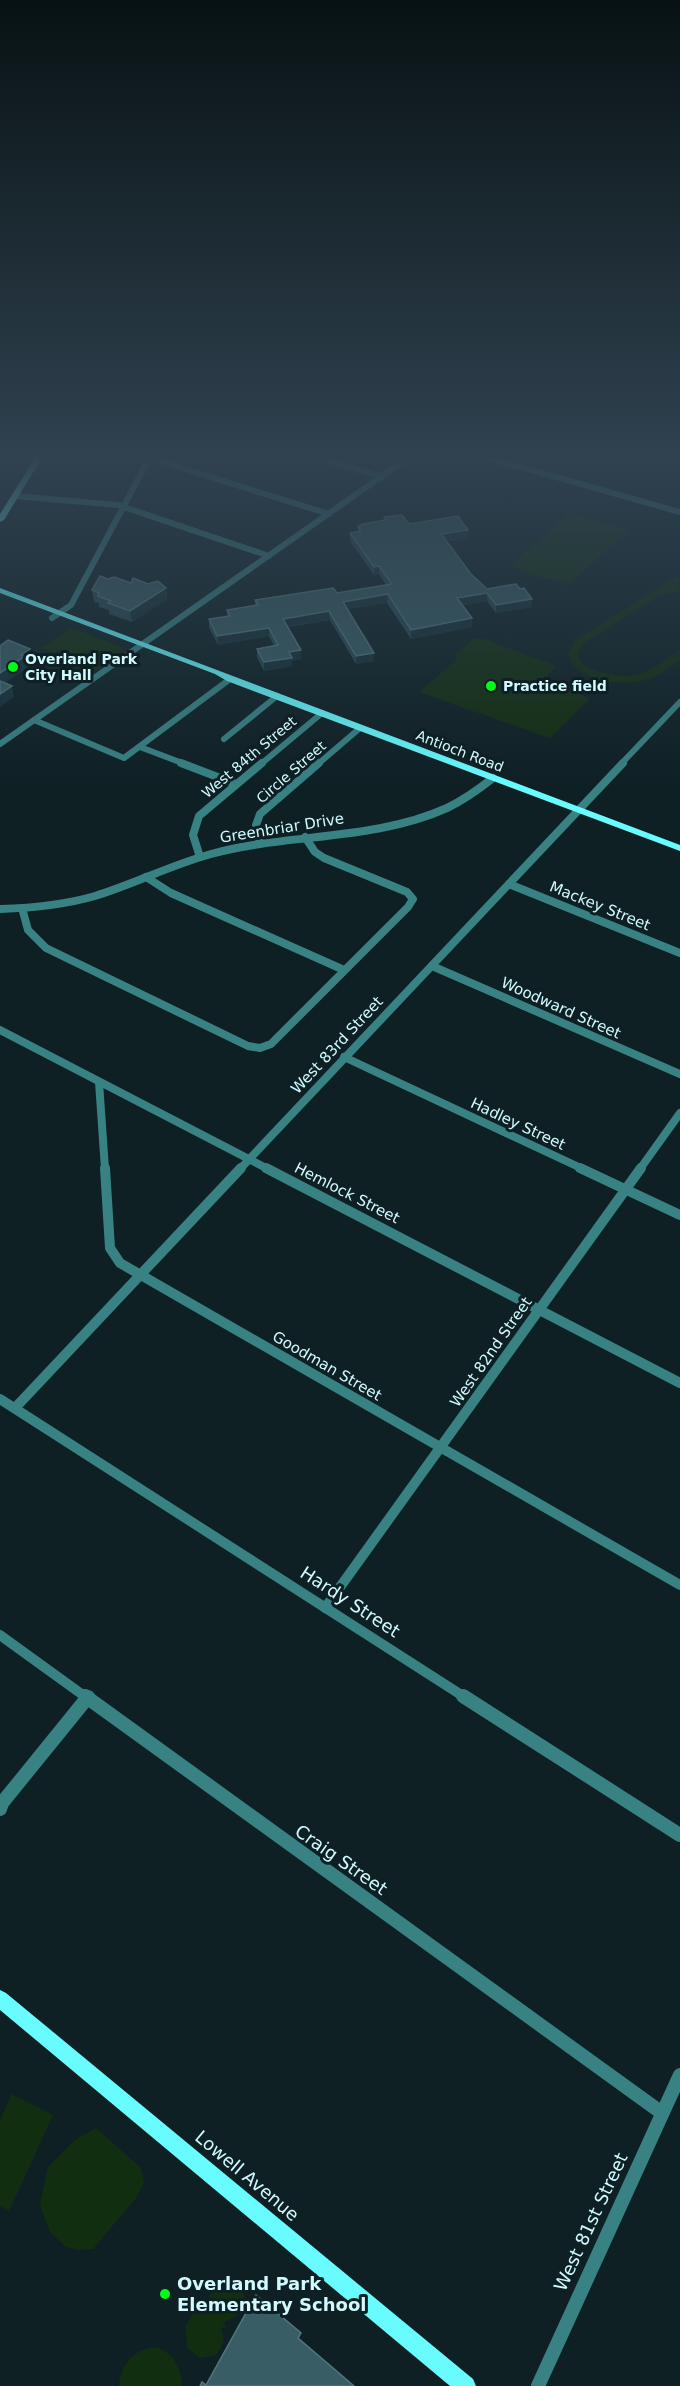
<svg xmlns="http://www.w3.org/2000/svg" width="680" height="2386" viewBox="0 0 680 2386" font-family="'DejaVu Sans',sans-serif">
	<style>
		.green { fill: #122e11 }
		.lines { fill: none; stroke-linecap: round; stroke-linejoin: round }
		.street-far3 { stroke: #388284; stroke-width: 6 }
		.street-far2 { stroke: #388284; stroke-width: 8 }
		.street-far1 { stroke: #388284; stroke-width: 10 }
		.street { stroke: #388284; stroke-width: 14 }
		.secondary { fill: #68fcff; fill-rule: evenodd }
		.wall { fill: #264a53 }
		.shaded-wall { fill: #153138 }
		.building { fill: #385d65; stroke: #50767e; stroke-width: 1.5 }
		.poi-dot { fill: #00fc18; stroke: #0e2024; stroke-width: 2 }
		.labels { text-anchor: middle; stroke-width: 6; stroke-linejoin: round; paint-order: stroke }
		.far-poi-label { font-size: 14px; font-weight: bold; fill: #d1faff; stroke: #0e2024; text-anchor: start }
		.far-street-label { font-size: 14px; fill: #d1faff; stroke: #0e2024 }
		.street-label { font-size: 15px; fill: #d1faff; stroke: #0e2024 }
		.near-street-label { font-size: 18px; fill: #d1faff; stroke: #0e2024 }
		.near-poi-label { font-size: 18px; font-weight: bold; fill: #d1faff; stroke: #0e2024; text-anchor: start }
	</style>
	<rect width="100%" height="100%" fill="#0e2024"/>
	<g class="green">
		<polygon points="570,513 630,530 567,585 509,566"/>
		<path d="M 675,577 L 680,579 L 677,586 L 680,586 L 680,591 L 659,596 L 586,642 C 558,668 618,679 635,675 C 652,672 666,659 680,650 L 680,660 C 671,666 662,674 652,678 C 627,687 575,685 568,653 L 575,640 Z"/>
		<polygon points="72,628 122,647 124,652 96,671 88,667 92,663 60,650 54,653 40,648"/>
		<polygon points="482,638 557,666 541,681 590,698 550,738 419,692 456,660 455,655 473,639"/>
		<polygon points="12,2094 53,2115 9,2211 0,2206 0,2120"/>
		<polygon points="96,2128 141,2168 144,2183 136,2198 93,2249 78,2250 66,2247 50,2232 40,2205 48,2167 75,2140"/>
		<polygon points="234,2277 240,2281 245,2299 235,2317 223,2322 226,2326 225,2329 221,2326 224,2342 216,2355 200,2358 188,2348 185,2327 197,2307 205,2304 220,2279"/>
		<path d="M 159,2348 C 175,2355 181,2369 182,2386 L 119,2386 C 120,2364 136,2346 159,2348 Z"/>
	</g>
	<g class="lines">
		<g class="street-far3">
			<polyline points="304,453 382,477"/>
			<polyline points="471,453 680,512"/>
			<polyline points="655,453 680,460"/>
			<polyline points="150,458 329,514"/>
			<polyline points="15,496 118,505 269,556"/>
			<polyline points="52,618 71,605 152,453"/>
			<polyline points="34,720 124,758 230,679"/>
			<polyline points="224,739 277,696"/>
			<polyline points="0,744 415,453"/>
			<polyline points="140,747 185,764"/>
			<polyline points="261,764 322,713"/>
			<polyline points="318,764 360,728"/>
			<polyline points="621,764 680,702"/>
		</g>
		<g class="street-far2">
			<polyline points="181,763 236,784"/>
			<polyline points="260,843 256,825 260,814 319,763"/>
			<polyline points="200,857 193,835 199,816 262,763"/>
			<polyline points="146,877 171,893 344,970"/>
			<polyline points="509,884 680,953"/>
			<polyline points="22,908 28,930 46,948 248,1046 260,1048 271,1044 408,907 413,899 407,892 324,858 315,852 305,837"/>
			<path d="M 0,909 C 32,908 64,905 95,896 C 134,884 171,865 211,854 C 288,833 374,841 447,808 C 464,800 479,789 493,778"/>
			<polyline points="432,966 680,1074"/>
			<polyline points="0,1030 268,1169"/>
			<polyline points="344,1057 583,1169"/>
			<polyline points="99,1082 105,1169"/>
			<polyline points="240,1169 623,763"/>
			<polyline points="640,1169 680,1113"/>
		</g>
		<g class="street-far1">
			<polyline points="105,1168 110,1248 120,1263 680,1585"/>
			<polyline points="266,1168 680,1383"/>
			<polyline points="580,1168 680,1215"/>
			<polyline points="0,1399 466,1698"/>
			<polyline points="15,1408 241,1168"/>
			<polyline points="325,1608 641,1168"/>
			<polyline points="0,1635 87,1698"/>
		</g>
		<g class="street">
			<polyline points="85,1696 662,2113"/>
			<polyline points="463,1696 680,1835"/>
			<polyline points="0,1809 2,1803 88,1697"/>
			<polyline points="538,2386 680,2075"/>
		</g>
		<g class="secondary">
			<polygon points="38,453 45,453 4,520 0,522 0,514"/>
			<polygon points="0,588 680,845 680,851 227,681 215,674 0,593"/>
			<polygon points="0,1990 6,1993 473,2379 476,2386 450,2386 0,2010"/>
		</g>
	</g>
	<g class="wall">
		<polygon points="384,517 409,524 468,530 467,538 447,541 471,574 487,589 520,589 532,599 531,607 496,613 487,601 463,605 472,618 472,627 411,639 387,603 348,609 374,661 356,664 330,620 287,627 301,650 301,659 292,661 292,666 264,671 257,657 257,649 274,646 269,636 218,645 209,628 209,619 227,616 227,610 255,606 255,600 337,593 386,585 379,574 374,575 350,541 350,533 358,531 358,527 384,520"/>
		<polygon points="108,579 131,583 148,584 166,588 167,599 132,622 109,614 109,610 99,607 99,603 94,602 92,590"/>
	</g>
	<g class="shaded-wall">
		<polygon points="468,530 467,538 441,542 441,534"/>
		<polygon points="379,566 379,574 374,575 374,567"/>
		<polygon points="166,588 167,599 132,622 130,611"/>
		<polygon points="487,593 487,601 457,606 457,598"/>
		<polygon points="388,594 387,603 343,610 343,602"/>
		<polygon points="532,599 531,607 496,613 496,605"/>
		<polygon points="329,611 330,620 283,627 283,619"/>
		<polygon points="472,618 472,627 411,639 411,630"/>
		<polygon points="269,628 269,636 218,645 217,636"/>
		<polygon points="30,649 32,660 27,664 27,668 0,686 0,673 21,655"/>
		<polygon points="301,650 301,659 292,661 292,666 264,671 264,662 289,652"/>
		<polygon points="374,653 374,661 356,664 356,656"/>
		<polygon points="12,686 14,697 0,707 0,694"/>
	</g>
	<g class="building">
		<polygon points="402,515 409,524 458,516 468,530 441,534 471,574 487,589 516,584 520,589 524,588 532,599 496,605 487,593 457,598 472,618 411,630 388,594 343,602 374,653 356,656 329,611 283,619 301,650 289,652 292,658 264,662 257,649 278,645 269,628 217,636 209,619 230,616 227,610 258,605 255,600 333,588 337,593 392,584 379,566 374,567 350,533 361,531 358,527 363,524 386,520 384,517"/>
		<polygon points="100,576 108,579 114,577 131,583 133,578 148,584 158,581 166,588 130,611 108,603 111,601 98,596 99,593 92,590"/>
		<polygon points="8,640 30,649 21,655 25,656 0,673 0,646"/>
		<polygon points="0,681 12,686 0,694"/>
		<polygon points="256,2295 301,2333 298,2338 354,2386 200,2386 202,2382 206,2385"/>
	</g>
	<linearGradient id="sky" x2="0" y2="1"><stop stop-color="#081214"/><stop offset="0.58" stop-color="#304250"/><stop offset="1" stop-color="#304250" stop-opacity="0"/></linearGradient>
	<rect width="680" height="787" fill="url(#sky)"/>
	<g class="poi-dot">
		<circle cx="13" cy="667" r="6"/>
		<circle cx="491" cy="686" r="6"/>
		<circle cx="165" cy="2294" r="6"/>
	</g>
	<g class="labels">
		<g class="far-poi-label">
			<text x="25" y="664">Overland Park<tspan x="25" dy="16">City Hall</tspan></text>
			<text x="503" y="691">Practice field</text>
		</g>
		<g class="far-street-label">
			<text transform="translate(460 751) rotate(21)" y="5">Antioch Road</text>
			<text transform="translate(249 757) rotate(-40)" y="5">West 84th Street</text>
			<text transform="translate(291 772) rotate(-41)" y="5">Circle Street</text>
		</g>
		<g class="street-label">
			<text transform="translate(282 828) rotate(-9)" y="5">Greenbriar Drive</text>
			<text transform="translate(600 906) rotate(22)" y="5">Mackey Street</text>
			<text transform="translate(561 1008) rotate(24)" y="5">Woodward Street</text>
			<text transform="translate(337 1045) rotate(-47)" y="5">West 83rd Street</text>
			<text transform="translate(518 1124) rotate(25)" y="5">Hadley Street</text>
			<text transform="translate(347 1193) rotate(27)" y="5">Hemlock Street</text>
			<text transform="translate(491 1352) rotate(-55)" y="5">West 82nd Street</text>
			<text transform="translate(327 1366) rotate(30)" y="5">Goodman Street</text>
		</g>
		<g class="near-street-label">
			<text transform="translate(350 1602) rotate(33)" y="6">Hardy Street</text>
			<text transform="translate(341 1860) rotate(35)" y="6">Craig Street</text>
			<text transform="translate(247 2176) rotate(40)" y="6">Lowell Avenue</text>
			<text transform="translate(591 2222) rotate(-65)" y="6">West 81st Street</text>
		</g>
		<g class="near-poi-label">
			<text x="177" y="2290">Overland Park<tspan x="177" dy="21">Elementary School</tspan></text>
		</g>
	</g>
</svg>
